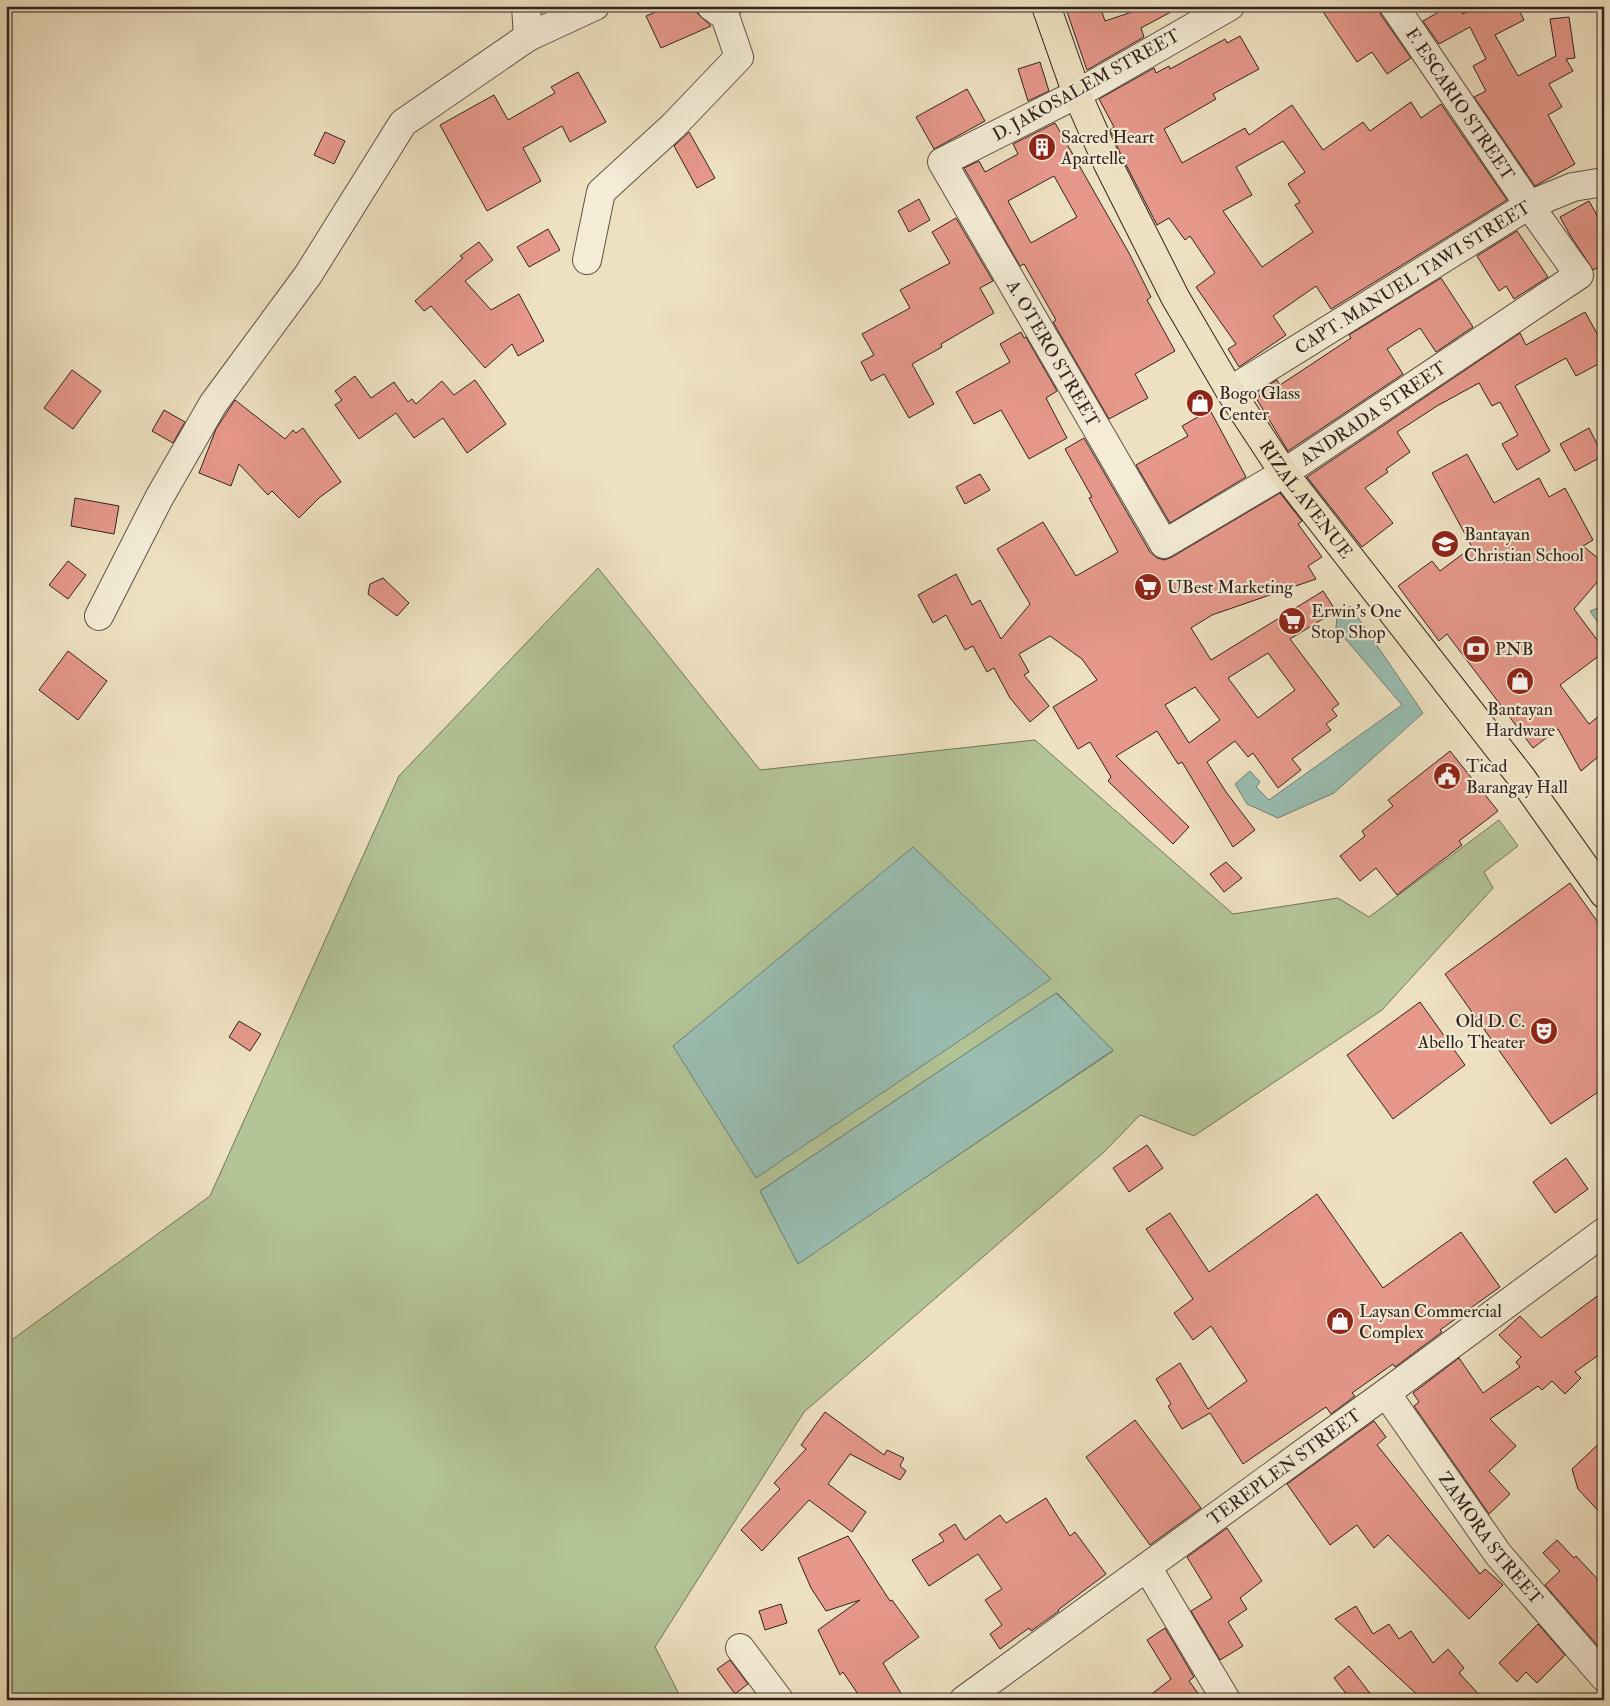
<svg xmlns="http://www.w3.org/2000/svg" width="1610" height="1706" viewBox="0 0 1610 1706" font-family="'IM FELL Double Pica',serif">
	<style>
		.green { fill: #b3c497; stroke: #72745a; fill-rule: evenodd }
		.water { fill: #99beb2; stroke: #6f8076 }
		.building { fill: #e6988b; stroke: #31231d; fill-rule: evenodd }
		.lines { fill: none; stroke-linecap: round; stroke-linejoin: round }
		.minor-casing { stroke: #605246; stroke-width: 30 }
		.major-casing { stroke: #31231d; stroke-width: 30 }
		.minor { stroke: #f4ecd7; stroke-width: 28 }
		.major { stroke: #eee1c1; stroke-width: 28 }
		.labels { text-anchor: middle; stroke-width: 4.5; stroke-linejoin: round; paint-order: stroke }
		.street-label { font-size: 18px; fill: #31231d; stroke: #f4ecd7 }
		.poi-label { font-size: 18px; fill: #31231d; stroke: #f4ecd7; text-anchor: start }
	</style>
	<rect width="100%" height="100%" fill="#eee1c1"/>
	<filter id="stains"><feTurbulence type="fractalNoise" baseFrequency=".004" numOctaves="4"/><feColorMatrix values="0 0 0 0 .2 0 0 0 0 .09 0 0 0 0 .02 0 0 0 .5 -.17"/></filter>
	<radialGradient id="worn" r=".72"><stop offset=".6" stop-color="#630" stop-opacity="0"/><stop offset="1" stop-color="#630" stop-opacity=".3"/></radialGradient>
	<path class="green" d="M 598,568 L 760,770 L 1035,740 L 1233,914 L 1338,898 L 1369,917 L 1499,820 L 1518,846 L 1484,872 L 1493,888 L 1382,1010 L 1194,1136 L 1140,1115 L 1103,1153 L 804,1412 L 655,1647 L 682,1700 L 6,1700 L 6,1344 L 210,1196 L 399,776 ZM 1057,993 L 1113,1051 L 798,1263 L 760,1191 Z"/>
	<g class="water">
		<polygon points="1350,606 1423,713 1334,793 1278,818 1247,804 1235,784 1250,771 1260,782 1256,787 1269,800 1402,705 1336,628 1337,616"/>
		<polygon points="1604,606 1604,632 1590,611"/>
		<polygon points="913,847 1051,979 756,1178 673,1046"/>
		<polygon points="1056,993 1113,1050 798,1264 760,1191"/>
	</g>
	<g class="building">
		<polygon points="656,6 696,6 697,13 711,26 661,48 646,16 658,11"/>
		<polygon points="736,6 755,6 740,13"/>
		<polygon points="1065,6 1100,6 1105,21 1150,6 1182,6 1141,28 1144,37 1087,70"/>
		<polygon points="1319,6 1377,6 1381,15 1411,58 1387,74 1372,52 1357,62"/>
		<polygon points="1449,6 1459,6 1463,14 1477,6 1517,6 1524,20 1495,35 1518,76 1556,56 1550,19 1569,17 1575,58 1566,59 1573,71 1549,84 1562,107 1548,115 1575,164 1535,186 1474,97 1486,91 1473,66 1486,59 1470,27 1439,44 1423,21"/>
		<path d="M 1240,36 L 1259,69 L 1213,94 L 1216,99 L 1164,129 L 1182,163 L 1245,128 L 1249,135 L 1292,105 L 1323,150 L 1363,122 L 1370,131 L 1411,102 L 1421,118 L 1441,104 L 1507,200 L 1331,309 L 1316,286 L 1273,316 L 1286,335 L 1239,367 L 1228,349 L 1236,344 L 1196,287 L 1215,273 L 1190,236 L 1185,240 L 1169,218 L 1157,225 L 1122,157 L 1110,130 L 1114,127 L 1099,99 L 1154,68 L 1156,73 L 1169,66 L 1170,69 L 1225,39 L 1227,43 ZM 1283,141 L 1305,172 L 1288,184 L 1300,202 L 1295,205 L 1313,232 L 1262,267 L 1223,211 L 1252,195 L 1236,167 Z"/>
		<polygon points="1040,62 1049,91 1028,101 1018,69"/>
		<polygon points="578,72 606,122 570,142 562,126 523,148 541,181 487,211 440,125 494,95 508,120 555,93 551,87"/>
		<polygon points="967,89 985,121 934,149 916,117"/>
		<path d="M 1055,123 L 1129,253 L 1151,297 L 1147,300 L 1175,351 L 1135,374 L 1148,398 L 1109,419 L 1053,322 L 1056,320 L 1024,264 L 1020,266 L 964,168 L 979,161 L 985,172 L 1018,154 L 1013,144 ZM 1054,176 L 1077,217 L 1031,243 L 1008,201 Z"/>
		<polygon points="325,132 345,141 334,164 314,155"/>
		<polygon points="689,132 715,178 697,188 674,146"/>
		<polygon points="919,199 930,220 909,232 898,211"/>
		<polygon points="1589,201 1604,228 1604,264 1593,270 1570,235 1560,217"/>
		<polygon points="956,218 993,281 980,288 994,313 941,344 942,347 912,364 934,404 909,418 884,374 871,381 861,362 874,355 862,334 910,308 900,290 950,263 932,232"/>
		<polygon points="548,229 560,250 529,267 517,247"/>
		<polygon points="1517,231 1548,277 1514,299 1506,286 1499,291 1477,256"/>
		<polygon points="479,242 493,260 465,281 491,310 519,294 544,341 518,356 512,344 485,368 431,306 424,311 415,301 463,258 460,256"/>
		<polygon points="1441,278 1473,327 1436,352 1420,328 1387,349 1403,374 1288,451 1256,398 1260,396 1257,392 1277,380 1280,385 1351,338 1349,335"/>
		<polygon points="1585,312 1604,346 1604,361 1576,376 1566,358 1515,386 1550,451 1517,470 1502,444 1518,435 1500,402 1492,406 1479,383 1437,406 1397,432 1410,452 1386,469 1388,472 1365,488 1393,523 1362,547 1307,477 1520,333 1526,345"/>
		<polygon points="1021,332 1024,338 1026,337 1057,391 1046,398 1067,438 1029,459 1001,410 974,424 956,392 1010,362 1000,344"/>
		<polygon points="72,370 101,391 73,429 44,408"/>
		<polygon points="355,376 371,398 394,382 408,402 412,399 416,404 442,381 454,395 475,380 506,424 467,453 443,418 414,438 396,413 359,439 335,405 342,400 335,391"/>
		<polygon points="235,400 285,439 293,430 296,433 303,428 341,482 320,497 299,518 272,491 268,495 239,464 231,486 199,473 216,429"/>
		<polygon points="164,410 185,422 173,443 152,431"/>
		<polygon points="1210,410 1246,477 1170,523 1136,465 1188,436 1182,426"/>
		<polygon points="1589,428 1603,456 1575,471 1560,444"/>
		<path d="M 1084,438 L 1150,552 L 1157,558 L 1165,560 L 1172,557 L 1280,493 L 1302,521 L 1298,524 L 1322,557 L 1308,566 L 1316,579 L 1212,615 L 1191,628 L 1211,660 L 1323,591 L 1336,611 L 1290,639 L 1339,704 L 1332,709 L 1337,716 L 1326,724 L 1331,730 L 1292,759 L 1301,770 L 1278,788 L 1253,753 L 1248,757 L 1235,741 L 1207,762 L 1226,792 L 1255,830 L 1233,847 L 1182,762 L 1178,764 L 1157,731 L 1116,756 L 1189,827 L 1173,844 L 1108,781 L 1111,777 L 1090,742 L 1078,749 L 1053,707 L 1097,680 L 1082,659 L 1050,636 L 1019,654 L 1029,672 L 1024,675 L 1049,706 L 1030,722 L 1010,698 L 994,668 L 987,672 L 973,646 L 965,650 L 946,615 L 933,623 L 918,595 L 956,574 L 972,605 L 980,600 L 1001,639 L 1030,604 L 997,549 L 1043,522 L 1076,576 L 1118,552 L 1089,498 L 1092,497 L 1065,449 ZM 1268,653 L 1295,690 L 1258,718 L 1228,678 ZM 1195,687 L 1220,720 L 1189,743 L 1165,705 Z"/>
		<polygon points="1467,454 1494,503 1539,478 1549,497 1565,488 1593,540 1583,546 1604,563 1604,574 1574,609 1604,649 1604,652 1560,685 1589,724 1604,712 1604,752 1581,771 1558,729 1533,748 1447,634 1439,641 1398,586 1432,561 1440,571 1472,547 1432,473"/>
		<polygon points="980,474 990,490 965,504 956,487"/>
		<polygon points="75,498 119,506 114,534 71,526"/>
		<polygon points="68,561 86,575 68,599 49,585"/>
		<polygon points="383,578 409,603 397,616 368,594 370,584"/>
		<polygon points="68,651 107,681 78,720 39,690"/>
		<polygon points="1450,751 1498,811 1459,841 1462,845 1397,895 1376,868 1360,881 1340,856 1365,836 1362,831 1393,806 1388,800"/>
		<polygon points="1226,862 1242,878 1224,892 1210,874"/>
		<polygon points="1570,883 1604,931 1604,1088 1551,1124 1445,974"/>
		<polygon points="1420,1002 1465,1065 1393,1119 1347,1055"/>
		<polygon points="239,1021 261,1034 250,1051 229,1037"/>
		<polygon points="1147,1145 1163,1168 1129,1192 1113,1168"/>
		<polygon points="1566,1158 1588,1189 1555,1213 1533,1182"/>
		<polygon points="1317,1194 1383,1288 1461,1232 1500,1287 1440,1330 1442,1332 1395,1367 1393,1364 1352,1393 1355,1396 1331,1414 1326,1407 1243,1464 1210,1413 1182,1429 1168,1406 1171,1404 1156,1379 1180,1363 1208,1409 1247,1381 1211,1326 1193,1340 1174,1313 1193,1299 1146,1229 1170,1213 1209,1272"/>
		<polygon points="1604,1291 1604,1351 1575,1372 1581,1378 1565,1394 1552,1381 1542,1390 1538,1386 1490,1419 1516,1446 1489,1471 1510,1494 1489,1514 1414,1406 1419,1402 1413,1393 1459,1358 1483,1393 1520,1367 1516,1362 1521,1357 1499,1335 1520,1316 1541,1338"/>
		<polygon points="825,1412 884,1455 887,1450 904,1458 900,1466 906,1471 900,1480 850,1454 828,1484 866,1512 852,1532 809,1500 762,1551 741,1530 780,1489 774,1483 806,1449 801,1445"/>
		<polygon points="1135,1420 1201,1508 1150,1545 1086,1457"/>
		<polygon points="1374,1421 1386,1437 1377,1445 1480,1574 1485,1569 1503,1585 1469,1619 1388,1535 1374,1548 1357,1525 1330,1545 1287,1484"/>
		<polygon points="1604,1439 1604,1517 1578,1489 1572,1469"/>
		<polygon points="1046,1498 1070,1536 1075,1532 1106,1574 1058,1610 1059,1611 1031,1631 1029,1628 1000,1649 990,1634 1002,1625 985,1600 1002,1589 978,1554 929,1586 912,1560 944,1541 939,1534 955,1524 965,1540 1000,1515 1006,1523"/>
		<polygon points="1227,1528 1262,1581 1240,1598 1247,1609 1228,1622 1243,1646 1220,1660 1191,1611 1212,1598 1187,1557"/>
		<polygon points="848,1536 890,1601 892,1600 919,1637 883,1663 905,1700 862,1700 843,1672 840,1675 818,1630 860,1600 826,1611 811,1588 798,1558"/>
		<polygon points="1557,1540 1574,1558 1576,1556 1604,1586 1604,1653 1545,1585 1560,1571 1543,1553"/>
		<polygon points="781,1604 787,1623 765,1630 759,1611"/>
		<polygon points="1356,1606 1373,1634 1389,1624 1399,1639 1411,1631 1433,1663 1448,1649 1464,1668 1459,1673 1484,1700 1423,1700 1335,1619"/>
		<polygon points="1538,1624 1565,1655 1537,1683 1526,1672 1517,1682 1499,1663"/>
		<polygon points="1165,1628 1194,1677 1189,1681 1203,1700 1144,1700 1171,1679 1147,1640"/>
		<polygon points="730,1660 748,1684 735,1694 717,1669"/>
		<polygon points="1349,1666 1375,1700 1351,1700 1334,1678"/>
	</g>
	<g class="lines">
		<g class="minor-casing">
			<g id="minor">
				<polyline points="526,6 528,37"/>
				<path id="s1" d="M 1230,6 L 1077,94 L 942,162 L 1164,544 L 1284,473 L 1579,275 L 1529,205 L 1394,6"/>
				<polyline points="587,260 601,192 673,126 739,57 725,16 711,6"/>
				<path id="s2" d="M 1230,391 L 1529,205 L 1573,187 L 1604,182"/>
				<polyline points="99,616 159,498 213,404 308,275 403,123 528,37 595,6"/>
				<path id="s3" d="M 1386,1393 L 1498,1554 L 1604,1677"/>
				<polyline points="1147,1567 1226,1700"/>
				<polyline points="740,1648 779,1700"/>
				<path id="s4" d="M 964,1700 L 1386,1393 L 1604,1232"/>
			</g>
		</g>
		<g class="major-casing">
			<g id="major">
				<path id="s5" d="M 1046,6 L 1077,94 L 1108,164 L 1175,297 L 1230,391 L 1284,473 L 1521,777 L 1604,894"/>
			</g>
		</g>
		<use href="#minor" class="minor"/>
		<use href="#major" class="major"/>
	</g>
	<defs>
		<g id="building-disc" transform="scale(1.4375)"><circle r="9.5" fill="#8f2418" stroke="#f4ecd7"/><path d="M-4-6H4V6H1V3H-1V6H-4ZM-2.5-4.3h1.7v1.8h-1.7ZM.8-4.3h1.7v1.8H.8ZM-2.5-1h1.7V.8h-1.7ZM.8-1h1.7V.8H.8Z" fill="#fff"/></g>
		<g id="shop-disc" transform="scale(1.4375)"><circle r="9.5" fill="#8f2418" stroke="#f4ecd7"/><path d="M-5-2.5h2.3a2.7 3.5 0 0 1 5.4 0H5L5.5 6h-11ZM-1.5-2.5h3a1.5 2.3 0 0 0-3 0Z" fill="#fff"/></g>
		<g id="school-disc" transform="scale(1.4375)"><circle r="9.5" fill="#8f2418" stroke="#f4ecd7"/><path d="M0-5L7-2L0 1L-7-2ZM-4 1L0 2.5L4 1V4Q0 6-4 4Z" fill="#fff"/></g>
		<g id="supermarket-disc" transform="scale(1.4375)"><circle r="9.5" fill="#8f2418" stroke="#f4ecd7"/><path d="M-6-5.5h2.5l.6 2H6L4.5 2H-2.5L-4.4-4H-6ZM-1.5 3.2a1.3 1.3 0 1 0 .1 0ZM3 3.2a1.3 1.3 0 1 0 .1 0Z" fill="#fff"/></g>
		<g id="bank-disc" transform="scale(1.4375)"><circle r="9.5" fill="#8f2418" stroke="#f4ecd7"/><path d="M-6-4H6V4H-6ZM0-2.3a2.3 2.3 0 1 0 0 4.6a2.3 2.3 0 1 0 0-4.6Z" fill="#fff"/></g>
		<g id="civic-disc" transform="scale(1.4375)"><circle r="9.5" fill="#8f2418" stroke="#f4ecd7"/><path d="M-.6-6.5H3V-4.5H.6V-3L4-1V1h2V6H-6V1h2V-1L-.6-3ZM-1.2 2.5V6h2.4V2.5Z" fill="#fff"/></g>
		<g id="theatre-disc" transform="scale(1.4375)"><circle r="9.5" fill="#8f2418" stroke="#f4ecd7"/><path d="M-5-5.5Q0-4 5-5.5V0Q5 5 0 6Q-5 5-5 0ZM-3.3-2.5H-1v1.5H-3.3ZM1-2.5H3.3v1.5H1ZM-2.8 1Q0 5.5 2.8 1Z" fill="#fff"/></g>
	</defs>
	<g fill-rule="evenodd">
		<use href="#building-disc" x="1042" y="147"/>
		<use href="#shop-disc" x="1200" y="403"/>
		<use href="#school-disc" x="1445" y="544"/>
		<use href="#supermarket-disc" x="1148" y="587"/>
		<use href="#supermarket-disc" x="1292" y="621"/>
		<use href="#bank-disc" x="1476" y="649"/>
		<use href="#shop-disc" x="1520" y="681"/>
		<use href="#civic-disc" x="1447" y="776"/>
		<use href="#theatre-disc" x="1544" y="1031"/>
		<use href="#shop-disc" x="1340" y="1321"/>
	</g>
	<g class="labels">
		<g class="street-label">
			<text transform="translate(1086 85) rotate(-29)" y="6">D. JAKOSALEM STREET</text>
			<text transform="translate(1460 104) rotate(56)" y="6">F. ESCARIO STREET</text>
			<text dy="6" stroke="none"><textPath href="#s2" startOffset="215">CAPT. MANUEL TAWI STREET</textPath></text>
			<text dy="6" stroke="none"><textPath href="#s1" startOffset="549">A. OTERO STREET</textPath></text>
			<text dy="6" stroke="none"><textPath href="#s1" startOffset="1016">ANDRADA STREET</textPath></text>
			<text dy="6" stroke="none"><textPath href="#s5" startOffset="560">RIZAL AVENUE</textPath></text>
			<text dy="6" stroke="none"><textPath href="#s4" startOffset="396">TEREPLEN STREET</textPath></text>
			<text dy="6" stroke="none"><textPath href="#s3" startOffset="179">ZAMORA STREET</textPath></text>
		</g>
		<g class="poi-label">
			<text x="1061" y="143">Sacred Heart<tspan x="1061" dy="21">Apartelle</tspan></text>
			<text x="1219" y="399">Bogo Glass<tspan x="1219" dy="21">Center</tspan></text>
			<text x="1464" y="540">Bantayan<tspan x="1464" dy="21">Christian School</tspan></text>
			<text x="1167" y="593">UBest Marketing</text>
			<text x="1311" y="617">Erwin's One<tspan x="1311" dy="21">Stop Shop</tspan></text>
			<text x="1495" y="655">PNB</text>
			<text x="1520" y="715" text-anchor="middle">Bantayan<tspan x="1520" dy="21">Hardware</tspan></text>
			<text x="1466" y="772">Ticad<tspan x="1466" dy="21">Barangay Hall</tspan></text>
			<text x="1525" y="1027" text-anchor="end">Old D. C.<tspan x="1525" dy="21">Abello Theater</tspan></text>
			<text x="1359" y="1317">Laysan Commercial<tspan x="1359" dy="21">Complex</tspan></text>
		</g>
	</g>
	<rect width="1610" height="1706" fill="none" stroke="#eee1c1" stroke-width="25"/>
	<rect x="8" y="8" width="1595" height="1691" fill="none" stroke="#31231d" stroke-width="2.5"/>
	<rect x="12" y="12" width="1585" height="1681" fill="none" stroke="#31231d"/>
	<rect width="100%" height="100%" filter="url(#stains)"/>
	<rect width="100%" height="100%" fill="url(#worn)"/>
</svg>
